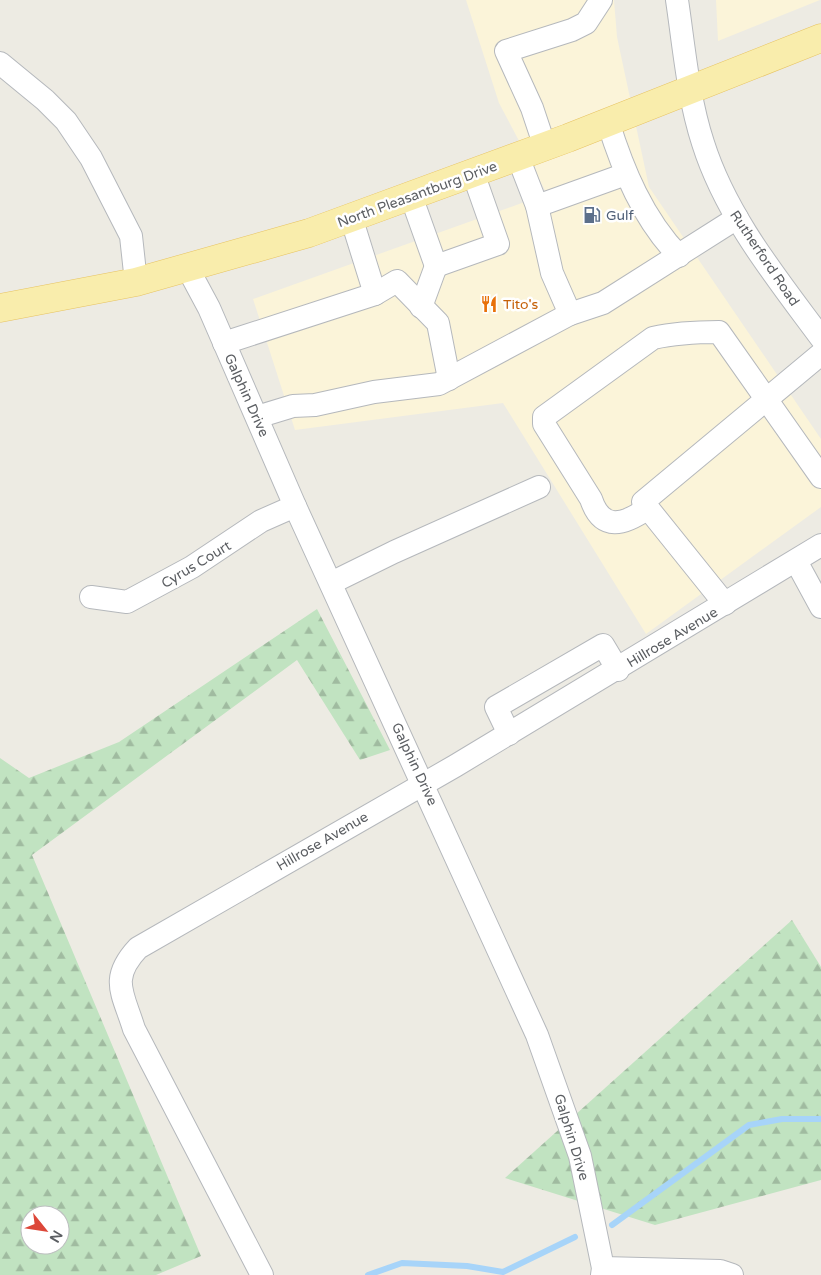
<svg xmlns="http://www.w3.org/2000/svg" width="821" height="1275" viewBox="0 0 821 1275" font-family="'Varela Round',sans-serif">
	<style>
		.commercial { fill: #fbf4d9 }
		.forest { fill: url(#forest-firs); fill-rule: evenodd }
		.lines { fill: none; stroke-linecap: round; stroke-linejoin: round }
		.stream { stroke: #a7d4f9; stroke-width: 6 }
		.minor-casing { stroke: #b5b8bc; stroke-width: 24 }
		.major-casing { stroke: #e7c362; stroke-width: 29 }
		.minor { stroke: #fff; stroke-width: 22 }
		.major { stroke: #f9edac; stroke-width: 28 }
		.labels { text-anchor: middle; stroke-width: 5; stroke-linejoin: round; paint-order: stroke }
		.street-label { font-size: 14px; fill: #5b5e62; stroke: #fff }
		.service-label { font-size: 14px; fill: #4e5e75; stroke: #fff; text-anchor: start }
		.food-label { font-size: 14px; fill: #c56008; stroke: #fff; text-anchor: start }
	</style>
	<defs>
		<pattern id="forest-firs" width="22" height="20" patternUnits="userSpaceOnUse" patternTransform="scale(1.25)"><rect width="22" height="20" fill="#c1e3c1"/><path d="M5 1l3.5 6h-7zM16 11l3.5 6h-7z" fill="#a0bba0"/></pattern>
	</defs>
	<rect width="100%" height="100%" fill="#edebe3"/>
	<g class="commercial">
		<polygon points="466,0 614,0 617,37 649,187 821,439 821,507 646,634 503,403 295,430 253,299 547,194 499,103"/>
		<polygon points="716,0 820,0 718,41"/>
	</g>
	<g class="forest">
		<path d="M 317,609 L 390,750 L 360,760 L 297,660 L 32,855 L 201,1256 L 156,1275 L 0,1275 L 0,758 L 29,778 L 119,742 ZM 30,1215 L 60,1215 L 60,1245 L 30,1245 Z"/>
		<polygon points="792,920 821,967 821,1180 655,1225 505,1178"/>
	</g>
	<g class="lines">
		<g class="stream">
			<polyline points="612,1225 749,1125 782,1119 821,1119"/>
			<polyline points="368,1275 402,1263 467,1266 503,1272 575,1237"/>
		</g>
		<g class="minor-casing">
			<g id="minor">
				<path d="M 677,0 C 684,47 688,97 703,143 C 726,216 776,277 821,338"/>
				<polyline points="0,63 45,100 66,121 91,158 131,236 136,282"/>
				<path d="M 608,122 C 623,170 643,219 679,256"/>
				<polyline points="545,147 532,108 506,51 572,30 586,23 601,0"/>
				<polyline points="518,157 537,206 552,273 570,314 603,303 737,218"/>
				<polyline points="411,196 436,266 498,244 473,173"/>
				<polyline points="537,206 626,174"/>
				<polyline points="351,217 375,294"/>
				<polyline points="187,267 209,308 295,506 537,1035 580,1156 603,1268 602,1275"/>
				<polyline points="421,307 436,266"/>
				<polyline points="224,343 375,294 397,281 438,323 449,379"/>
				<polyline points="257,417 293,406 315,405 374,392 439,384 570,314"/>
				<path d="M 648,508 C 624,525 602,532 591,499 L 544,424 L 544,417 L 653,338 C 675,333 696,332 719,332 L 821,477"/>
				<polyline points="796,561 821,607"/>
				<polyline points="331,583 394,552 539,487"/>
				<polyline points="91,597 127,602 192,567 261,521 295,506"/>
				<polyline points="725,604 643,502 821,354"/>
				<polyline points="509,734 496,707 603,645 618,670"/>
				<polyline points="603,1268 720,1271 732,1275"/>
				<path d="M 262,1275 L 134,1029 C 123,993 109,979 138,948 L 455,766 L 821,545"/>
			</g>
		</g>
		<g class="major-casing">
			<polyline id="major" points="0,308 136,282 309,233 568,138 821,38"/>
		</g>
		<use href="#minor" class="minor"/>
		<use href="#major" class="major"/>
	</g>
	<defs>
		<g id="fuel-bare" transform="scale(1.35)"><path d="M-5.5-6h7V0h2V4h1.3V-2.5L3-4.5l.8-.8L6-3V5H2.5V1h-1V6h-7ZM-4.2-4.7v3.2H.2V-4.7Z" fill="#5c6f8a" stroke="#fff" stroke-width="2.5" paint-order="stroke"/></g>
		<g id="restaurant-bare" transform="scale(1.35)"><path d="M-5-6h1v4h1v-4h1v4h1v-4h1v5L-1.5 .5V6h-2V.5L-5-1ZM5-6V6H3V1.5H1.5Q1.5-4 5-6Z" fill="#e8710a" stroke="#fff" stroke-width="2.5" paint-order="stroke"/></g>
	</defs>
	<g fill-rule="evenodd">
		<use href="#fuel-bare" x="592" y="215"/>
		<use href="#restaurant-bare" x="489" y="304"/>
	</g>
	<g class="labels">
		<g class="street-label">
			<text transform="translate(417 194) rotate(-20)" y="5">North Pleasantburg Drive</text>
			<text transform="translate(765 258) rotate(56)" y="5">Rutherford Road</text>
			<text transform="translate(247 395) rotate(66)" y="5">Galphin Drive</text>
			<text transform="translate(196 564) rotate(-31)" y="5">Cyrus Court</text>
			<text transform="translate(672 637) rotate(-31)" y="5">Hillrose Avenue</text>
			<text transform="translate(415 764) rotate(65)" y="5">Galphin Drive</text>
			<text transform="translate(322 841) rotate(-30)" y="5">Hillrose Avenue</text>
			<text transform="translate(572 1137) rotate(73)" y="5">Galphin Drive</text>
		</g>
		<g class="service-label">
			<text x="606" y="220">Gulf</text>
		</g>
		<g class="food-label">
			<text x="503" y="309">Tito's</text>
		</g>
	</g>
	<g transform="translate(45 1230) rotate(120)"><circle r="24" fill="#ffffff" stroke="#bdbfc0"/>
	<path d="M0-4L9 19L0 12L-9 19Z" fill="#dc4739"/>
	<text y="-8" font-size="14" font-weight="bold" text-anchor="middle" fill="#5b5e62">N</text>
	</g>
</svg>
